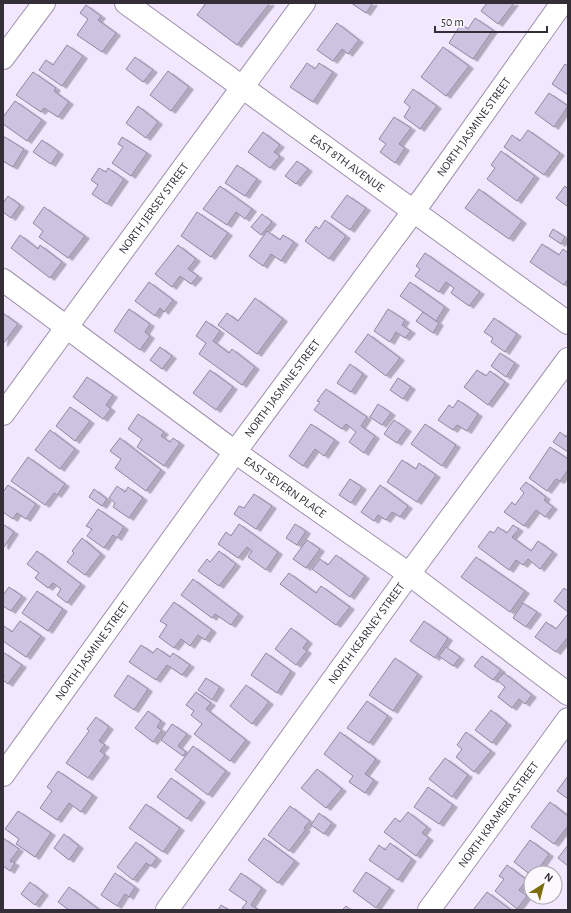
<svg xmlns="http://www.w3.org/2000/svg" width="571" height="913" viewBox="0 0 571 913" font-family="'Alegreya Sans',sans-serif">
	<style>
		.building { fill: #cdc2df; stroke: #9187a2; filter: url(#shadow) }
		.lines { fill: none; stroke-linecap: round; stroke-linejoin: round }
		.minor-casing { stroke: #9d91ac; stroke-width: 24 }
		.minor { stroke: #fff; stroke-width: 22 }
		.labels { text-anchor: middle; stroke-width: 4; stroke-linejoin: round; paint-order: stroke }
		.street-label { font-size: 12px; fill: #342e39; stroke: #fbf8fe }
	</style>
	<defs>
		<filter id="shadow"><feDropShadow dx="4.5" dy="2.5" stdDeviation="0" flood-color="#0004"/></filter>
	</defs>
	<rect width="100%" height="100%" fill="#f2e7ff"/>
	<g class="building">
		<polygon points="206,3 270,3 237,45 197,15"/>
		<polygon points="351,3 373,3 366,13"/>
		<polygon points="487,3 514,3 498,24 481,11"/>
		<polygon points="86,5 101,16 98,20 116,33 102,52 77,35 88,19 80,13"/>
		<polygon points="475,18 493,30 473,59 449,43 461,24 468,29"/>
		<polygon points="337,23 359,40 348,54 342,49 333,61 317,50"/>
		<polygon points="67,45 83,56 62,86 39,70 46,60 53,65"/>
		<polygon points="443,47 469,66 446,96 421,77"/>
		<polygon points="135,57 153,70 143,82 126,69"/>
		<polygon points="307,63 315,69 319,63 333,72 313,102 290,87"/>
		<polygon points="565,64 568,66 568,95 552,84"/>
		<polygon points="168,71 189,87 171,111 150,95"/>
		<polygon points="33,72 56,88 54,91 69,102 58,117 44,108 41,112 16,95"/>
		<polygon points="413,89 437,106 420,129 404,117 410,107 404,102"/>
		<polygon points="549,93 568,106 554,127 535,113"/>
		<polygon points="15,101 42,120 27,141 3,124 3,117"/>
		<polygon points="138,106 158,122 146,138 126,123"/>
		<polygon points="394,117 411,128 399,144 405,148 395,163 380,152 386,144 379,139"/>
		<polygon points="528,130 560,153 544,175 504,147 512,135 520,141"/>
		<polygon points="263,132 280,145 274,152 280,156 270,168 248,152"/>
		<polygon points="3,136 24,149 13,167 3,161"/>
		<polygon points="122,137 147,153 131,176 112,163 123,147 118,144"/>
		<polygon points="42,140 59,152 51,164 33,152"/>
		<polygon points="501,151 535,176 517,201 487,179 495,168 491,165"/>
		<polygon points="297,161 308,169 296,184 285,176"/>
		<polygon points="237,165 257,179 245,196 225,183"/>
		<polygon points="99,168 106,172 108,168 124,179 107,204 92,194 98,185 91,180"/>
		<polygon points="220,186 252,209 245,219 236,212 227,225 203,209"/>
		<polygon points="565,186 568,189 568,205 567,206 556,198"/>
		<polygon points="479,189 522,221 509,239 465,208"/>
		<polygon points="347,195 366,208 350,230 331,217"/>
		<polygon points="8,196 20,205 11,218 3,212 3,203"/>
		<polygon points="44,207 85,236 68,258 39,237 43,231 33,223"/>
		<polygon points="197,212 228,233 211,257 181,236"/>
		<polygon points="262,214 272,222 261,235 251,227"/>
		<polygon points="325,220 346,236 329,259 305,241 316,226 319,229"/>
		<polygon points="553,229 565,237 561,244 549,236"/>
		<polygon points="267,231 280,240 283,235 294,242 281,261 271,254 263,266 249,256"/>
		<polygon points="20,235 38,249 40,245 62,262 50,278 11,248"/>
		<polygon points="542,244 559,255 563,249 568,253 568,279 564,285 530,262"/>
		<polygon points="178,245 196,259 188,269 198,276 191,284 180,276 172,287 155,274"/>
		<polygon points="425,253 480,292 469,306 451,293 454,288 446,282 439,292 415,276 420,269 416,266"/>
		<polygon points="149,282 173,300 164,312 160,308 155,316 135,301"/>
		<polygon points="410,282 445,307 436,321 400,296"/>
		<polygon points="255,298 283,319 257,354 218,325 227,313 238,321"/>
		<polygon points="129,309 150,324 145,332 150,336 140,350 114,331"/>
		<polygon points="388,309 405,320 402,325 411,331 405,338 396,332 390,342 374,331"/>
		<polygon points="423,312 439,323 433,333 416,321"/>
		<polygon points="3,313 18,324 3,344"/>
		<polygon points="494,318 517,334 505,352 491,342 493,338 484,332"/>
		<polygon points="206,321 220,331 213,341 229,353 232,349 255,367 242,385 199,354 206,343 196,336"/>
		<polygon points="368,334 400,358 386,376 355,352"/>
		<polygon points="160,347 172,356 162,369 150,360"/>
		<polygon points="500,353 515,363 506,377 491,366"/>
		<polygon points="350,364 363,374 351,392 337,383"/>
		<polygon points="210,370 233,387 216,410 193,393"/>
		<polygon points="477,370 486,376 490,371 505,382 488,405 464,387"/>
		<polygon points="87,377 113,395 106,405 111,409 103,419 73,397"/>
		<polygon points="398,378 411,387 403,399 390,390"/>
		<polygon points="326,389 367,417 361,426 375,436 364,453 349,442 356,432 346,424 342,429 314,410 320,402 317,401"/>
		<polygon points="458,400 478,414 467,431 457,425 453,430 438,420 449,405 453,408"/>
		<polygon points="378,404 391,413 382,425 370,417"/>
		<polygon points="70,407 90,421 75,441 56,426"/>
		<polygon points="138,414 164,432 161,436 170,442 173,438 180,443 164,466 137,447 142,439 128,429"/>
		<polygon points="394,420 407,429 397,443 384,434"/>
		<polygon points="311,424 335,440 324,456 315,449 303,466 289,456"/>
		<polygon points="425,424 456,445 442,466 411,444"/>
		<polygon points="50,430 75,449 60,469 35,450"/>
		<polygon points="560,432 566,437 568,435 568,452 553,442"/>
		<polygon points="120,438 161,470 146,491 115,468 121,459 110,451"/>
		<polygon points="550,447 568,459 568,470 560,481 556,479 547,491 529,478"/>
		<polygon points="28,457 65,484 57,495 54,493 45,505 11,481"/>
		<polygon points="402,460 416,469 419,463 436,475 417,502 387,482"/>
		<polygon points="350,479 362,487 351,503 339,495"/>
		<polygon points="526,482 546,497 544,500 553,507 545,517 536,510 524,526 504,512 512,502 515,505 524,493 520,489"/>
		<polygon points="8,485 36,504 26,519 17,513 13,519 3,512 3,492"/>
		<polygon points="380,485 408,506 400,517 392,512 386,520 378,515 374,521 361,512"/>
		<polygon points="117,486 125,492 128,487 143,498 129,518 113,507 115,503 109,498"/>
		<polygon points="94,489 107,499 102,506 89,497"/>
		<polygon points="254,494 272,506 256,529 234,514 239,506 244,508"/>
		<polygon points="98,509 124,527 117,538 113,535 104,548 87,536 92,529 86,526"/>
		<polygon points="3,524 14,532 4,547 3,546"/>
		<polygon points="239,524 278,552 266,570 248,557 252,551 247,547 238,558 218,544 226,532 231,536"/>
		<polygon points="295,524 306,531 297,545 286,538"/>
		<polygon points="513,525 519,529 512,537 531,551 538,541 553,552 540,569 528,559 523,565 516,560 509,570 478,547 490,531 494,533 498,527 507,533"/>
		<polygon points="82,538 101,554 85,575 67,562 74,553 72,551"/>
		<polygon points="307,540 320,549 306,568 293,559"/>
		<polygon points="37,551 81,584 67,603 57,595 61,589 53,583 48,588 35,578 39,573 27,564"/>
		<polygon points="219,551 236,564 219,586 198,571 207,559 210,562"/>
		<polygon points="336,555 365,576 350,597 312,569 320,559 328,565"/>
		<polygon points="476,557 525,591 510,612 461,577"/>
		<polygon points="289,573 316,593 321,586 350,607 336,625 280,584"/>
		<polygon points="193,579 239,614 231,625 215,614 212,618 181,595"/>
		<polygon points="9,587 22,596 11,611 3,606 3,595"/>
		<polygon points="564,588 568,591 568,612 554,601"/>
		<polygon points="37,591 63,609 48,631 22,613"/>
		<polygon points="174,602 212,630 205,640 198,635 190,646 181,639 174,648 159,637 167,625 160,621"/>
		<polygon points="523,603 537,612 526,627 513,618"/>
		<polygon points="567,615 568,616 568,637 556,652 535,637 546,622 556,629"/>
		<polygon points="20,621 41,636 26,657 3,641 3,628 4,626 12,632"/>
		<polygon points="424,621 448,638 435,658 410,641"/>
		<polygon points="291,628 308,641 303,648 307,651 296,665 275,649"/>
		<polygon points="141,645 153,653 157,648 170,657 173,653 190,665 182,675 167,665 156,680 129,662"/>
		<polygon points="446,647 460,657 453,666 439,656"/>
		<polygon points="3,652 22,665 8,684 3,680 4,675 3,674"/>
		<polygon points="266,653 291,671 277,693 251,675"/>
		<polygon points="482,656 501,670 493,680 474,666"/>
		<polygon points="395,658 418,674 393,711 369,695"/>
		<polygon points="504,673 532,695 525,704 519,699 512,708 498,697 505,687 497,680"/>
		<polygon points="128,675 148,689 134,710 114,696"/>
		<polygon points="206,678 220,687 212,700 198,690"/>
		<polygon points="246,685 269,702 252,724 230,706"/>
		<polygon points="196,692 211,703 206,709 246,740 230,761 194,734 202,724 191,715 194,711 186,705"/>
		<polygon points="367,701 388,716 369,743 347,728"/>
		<polygon points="491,710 507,723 492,743 475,730"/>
		<polygon points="148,711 161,721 157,727 162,730 153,742 135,728"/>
		<polygon points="96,717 109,727 99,741 105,745 100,751 105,755 88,778 66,763 89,731 87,729"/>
		<polygon points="172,724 187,734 178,746 186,752 183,756 161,740"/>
		<polygon points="340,732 376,759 365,774 374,780 365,793 349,782 353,776 324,754"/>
		<polygon points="466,732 491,751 474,772 456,757 462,749 457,745"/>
		<polygon points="193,746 226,771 208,795 175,770"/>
		<polygon points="445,758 468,775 452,797 429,779"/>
		<polygon points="317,769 342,789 326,808 301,788"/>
		<polygon points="58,771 93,795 81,812 69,803 57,820 40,808 52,791 47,787"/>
		<polygon points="568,776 568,799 557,791"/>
		<polygon points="171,778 201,800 187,819 157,797"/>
		<polygon points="428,787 453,805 439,824 414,807"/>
		<polygon points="550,802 568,816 568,826 554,844 531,827"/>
		<polygon points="146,804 180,828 163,852 129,828"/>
		<polygon points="290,806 310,821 304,828 306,829 289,851 268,835"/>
		<polygon points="18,811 51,833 35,857 16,844 19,839 5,829"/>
		<polygon points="408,812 427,827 422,833 429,838 416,856 384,832 395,818 400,822"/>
		<polygon points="319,813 332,823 324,834 311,825"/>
		<polygon points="64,834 79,846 69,860 54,848"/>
		<polygon points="3,838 19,849 10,861 15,863 10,871 3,866"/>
		<polygon points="264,838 295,861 278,883 248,860"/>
		<polygon points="530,840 549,854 536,873 531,873 531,875 514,862"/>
		<polygon points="136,842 157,858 151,866 146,863 133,880 117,867"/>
		<polygon points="390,843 412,859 398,880 369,860 379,845 385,850"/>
		<polygon points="568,845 568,866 558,858"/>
		<polygon points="507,865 527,880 519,890 527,896 517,909 495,891 504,879 499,876"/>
		<polygon points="366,872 390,888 376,908 353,891"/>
		<polygon points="115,873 135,887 129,897 125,894 117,906 101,895"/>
		<polygon points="241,873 262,888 251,905 259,910 245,910 242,908 247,902 229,890"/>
		<polygon points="30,882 44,893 35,905 21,894"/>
		<polygon points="69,887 100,910 69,910 58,902"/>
		<polygon points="487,892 511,910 473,910"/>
		<polygon points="221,905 229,910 218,910"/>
		<polygon points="346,906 351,910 342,910"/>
	</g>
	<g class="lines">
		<g class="minor-casing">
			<g id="minor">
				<path id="s1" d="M 126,3 L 568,323"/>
				<polyline points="3,58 44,3"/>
				<path id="s2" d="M 3,280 L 235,452 L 409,574 L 568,694"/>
				<path id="s3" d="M 3,414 L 304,3"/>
				<path id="s4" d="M 3,775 L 235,452 L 424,197 L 562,3"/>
				<path id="s5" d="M 167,910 L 409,574 L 568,359"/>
				<path id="s6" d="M 429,910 L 568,719"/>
			</g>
		</g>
		<use href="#minor" class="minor"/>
	</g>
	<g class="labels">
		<g class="street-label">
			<text dy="4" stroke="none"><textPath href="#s4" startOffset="801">NORTH JASMINE STREET</textPath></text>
			<text dy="4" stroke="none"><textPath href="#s1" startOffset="273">EAST 8TH AVENUE</textPath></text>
			<text dy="4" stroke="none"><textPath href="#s3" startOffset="255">NORTH JERSEY STREET</textPath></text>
			<text dy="4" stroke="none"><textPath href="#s4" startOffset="477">NORTH JASMINE STREET</textPath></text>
			<text dy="4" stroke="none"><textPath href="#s2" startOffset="350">EAST SEVERN PLACE</textPath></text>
			<text dy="4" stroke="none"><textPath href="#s5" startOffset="341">NORTH KEARNEY STREET</textPath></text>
			<text dy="4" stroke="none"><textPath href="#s4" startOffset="153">NORTH JASMINE STREET</textPath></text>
			<text dy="4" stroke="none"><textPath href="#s6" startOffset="118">NORTH KRAMERIA STREET</textPath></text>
		</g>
	</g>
	<rect width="571" height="913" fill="none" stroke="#342e39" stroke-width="8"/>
	<g transform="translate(543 885) rotate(36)"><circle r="19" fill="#fbf8fe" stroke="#aba7af"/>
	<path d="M0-3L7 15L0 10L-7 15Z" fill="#7c6e0c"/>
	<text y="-6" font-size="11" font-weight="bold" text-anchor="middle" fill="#342e39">N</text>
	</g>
	<path d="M435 26v6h112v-6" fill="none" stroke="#342e39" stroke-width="2"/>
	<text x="441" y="26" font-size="12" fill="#342e39" stroke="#fbf8fe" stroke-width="3" paint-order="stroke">50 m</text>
</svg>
